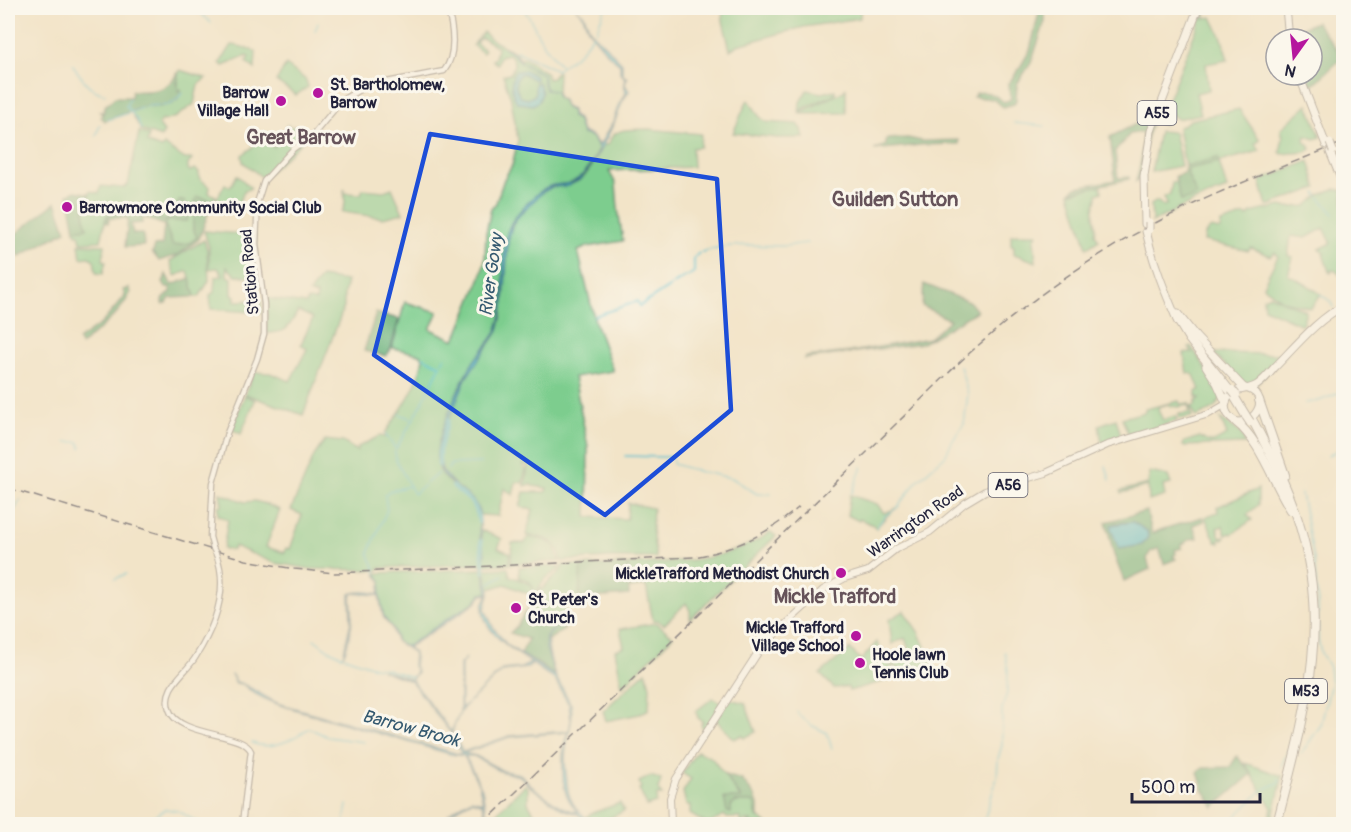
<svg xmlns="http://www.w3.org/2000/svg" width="1351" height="832" viewBox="0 0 1351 832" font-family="Pangolin,sans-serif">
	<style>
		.green { fill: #7dcd8e; stroke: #507864; stroke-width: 1.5 }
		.forest { fill: #66b079; stroke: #44695a; stroke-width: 1.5; fill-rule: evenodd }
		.water { fill: #52bdcf; stroke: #3a7085; stroke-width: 1.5; fill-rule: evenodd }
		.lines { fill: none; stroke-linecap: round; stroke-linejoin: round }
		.stream { stroke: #52bdcf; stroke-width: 1.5 }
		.river { stroke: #52bdcf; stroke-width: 4 }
		.secondary-casing { stroke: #8a8382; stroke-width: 7 }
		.primary-casing { stroke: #8a8382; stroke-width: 8 }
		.trunk-casing { stroke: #8a8382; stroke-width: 9 }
		.motorway-casing { stroke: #8a8382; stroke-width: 10 }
		.secondary { stroke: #fff; stroke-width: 4.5 }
		.primary { stroke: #fff; stroke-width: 6 }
		.trunk { stroke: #fff; stroke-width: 7 }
		.motorway { stroke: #fff; stroke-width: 8 }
		.rail { stroke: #22223b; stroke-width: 1.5; stroke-dasharray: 9 4.5; stroke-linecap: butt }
		.secondary-bridge-casing { stroke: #8a8382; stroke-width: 7; stroke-linecap: butt }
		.trunk-bridge-casing { stroke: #8a8382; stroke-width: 9; stroke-linecap: butt }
		.motorway-bridge-casing { stroke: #8a8382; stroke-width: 10; stroke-linecap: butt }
		.secondary-bridge { stroke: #fff; stroke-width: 4.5 }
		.trunk-bridge { stroke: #fff; stroke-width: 7 }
		.motorway-bridge { stroke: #fff; stroke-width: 8 }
		.marked { fill: none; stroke: #1d4ed8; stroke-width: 4.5; stroke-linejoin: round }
		.poi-dot { fill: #b5179e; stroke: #fbf7ec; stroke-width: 2 }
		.labels { text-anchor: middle; stroke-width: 6; stroke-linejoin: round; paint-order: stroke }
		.shield { fill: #fbf7ec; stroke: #636270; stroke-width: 1.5 }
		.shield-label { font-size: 15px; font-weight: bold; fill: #22223b }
		.poi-label { font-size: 16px; font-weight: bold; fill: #22223b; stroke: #fbf7ec; text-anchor: start }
		.street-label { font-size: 16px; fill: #22223b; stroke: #fbf7ec }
		.water-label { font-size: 18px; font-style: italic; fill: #33586f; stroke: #fbf7ec }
		.quarter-label { font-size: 20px; font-weight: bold; fill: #66535a; stroke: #fbf7ec }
	</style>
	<rect width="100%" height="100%" fill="#fbf7ec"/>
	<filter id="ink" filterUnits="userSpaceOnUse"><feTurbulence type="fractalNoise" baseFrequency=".0167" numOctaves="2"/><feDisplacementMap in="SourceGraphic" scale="12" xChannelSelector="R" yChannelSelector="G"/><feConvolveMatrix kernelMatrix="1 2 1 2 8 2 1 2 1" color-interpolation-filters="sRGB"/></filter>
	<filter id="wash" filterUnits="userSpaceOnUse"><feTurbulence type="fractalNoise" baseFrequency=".008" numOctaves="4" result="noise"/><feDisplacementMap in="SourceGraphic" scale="24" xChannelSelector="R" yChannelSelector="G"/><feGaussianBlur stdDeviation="1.35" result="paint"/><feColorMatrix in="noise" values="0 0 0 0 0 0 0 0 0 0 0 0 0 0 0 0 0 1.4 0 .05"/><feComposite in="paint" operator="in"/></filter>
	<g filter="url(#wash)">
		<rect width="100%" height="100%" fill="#f2e4c8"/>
		<g class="green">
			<polygon points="722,8 861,8 860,18 804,27 738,45 730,50 723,21"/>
			<polygon points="1205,8 1208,8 1203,19 1212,17 1222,38 1228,60 1206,64 1209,90 1196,93 1201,114 1177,119 1167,110 1164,125 1158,124"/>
			<path d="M 483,32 L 494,41 L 515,52 L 521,60 L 523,58 C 531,61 538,68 546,72 L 548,79 L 552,78 L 556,72 L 558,72 L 557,97 L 563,101 L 566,108 L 572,111 L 572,117 L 578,120 L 582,134 C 591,135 598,140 598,150 C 593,163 583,179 569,183 C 564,185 557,184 551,186 C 540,189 518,212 512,222 C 496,249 511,302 495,334 C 489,344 479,353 473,363 C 460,382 433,442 438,464 C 443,486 468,490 477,508 C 480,515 483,556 483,566 L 481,564 L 379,568 L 378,570 L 311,569 L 274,563 L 234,546 L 233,550 L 223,549 L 228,520 L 218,515 L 218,506 L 222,505 L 220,493 L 245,502 L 255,501 L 266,504 L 280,510 L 266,547 L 285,553 L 286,548 L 290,549 L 302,515 L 291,510 L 314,456 L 325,440 L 343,442 L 357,451 L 358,447 L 379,436 L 386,437 L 385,433 C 401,410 419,386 423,358 L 420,354 L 392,348 L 405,302 L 438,312 L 430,329 L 455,340 L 481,277 L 485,260 L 486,233 L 491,209 L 496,203 L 504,179 L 512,166 L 518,140 L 511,99 L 503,75 L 510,74 C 515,66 516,61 509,54 L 500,56 L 497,64 L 492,60 L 495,58 L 497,47 L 483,38 L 479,39 L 476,43 L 485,50 L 483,53 L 473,45 Z"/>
			<path d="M 232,45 C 237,45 252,50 256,52 L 255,69 L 246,62 L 249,57 L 247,56 L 223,66 L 220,63 Z"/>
			<polygon points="286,65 306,80 308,87 296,95 276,81"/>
			<path d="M 180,70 L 206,78 L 198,85 L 194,104 L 176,117 L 164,121 L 162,120 L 158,124 L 164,132 L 161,137 L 141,130 L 131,112 C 135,111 140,108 144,106 C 157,103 166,109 178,100 L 178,75 Z"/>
			<polygon points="846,87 846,113 801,114 803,111 844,91"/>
			<polygon points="807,90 822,93 835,90 835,94 802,109 799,114 800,102"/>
			<polygon points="749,100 759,116 766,122 798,124 802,129 804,138 777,138 733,133 747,101"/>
			<polygon points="1308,104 1321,137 1315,139 1306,136 1304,142 1309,144 1311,149 1306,152 1282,154 1280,152 1283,138 1281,129"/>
			<polygon points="1239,109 1260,140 1255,144 1260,151 1219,162 1227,189 1197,200 1152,222 1151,205 1157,201 1163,206 1167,204 1164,197 1170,194 1172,183 1176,182 1176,176 1184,173 1185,168 1218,158 1185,166 1178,128 1190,120"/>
			<polygon points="287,125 291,127 296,126 306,138 263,178 243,162 242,155 253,147 258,138 274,147"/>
			<path d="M 648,129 L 701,134 L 700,147 L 692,148 L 693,167 L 609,171 L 616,184 L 618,209 L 623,241 L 587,247 L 578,251 L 595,322 L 613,371 L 574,377 L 588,447 L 587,517 L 627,519 L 628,503 L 653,508 L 652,529 L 656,558 L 610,558 L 561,561 C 558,538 546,539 526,535 L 533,510 L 520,507 L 524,492 L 546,492 L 547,488 L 532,486 L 531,484 L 525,486 L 528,466 L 523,465 L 523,468 L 526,469 L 523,483 L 516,482 L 513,495 L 504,488 L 498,516 L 480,515 C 475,490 441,486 439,458 C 437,439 462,383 473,365 C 480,354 492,344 497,332 C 512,296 495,244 520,213 C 526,206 542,190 551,187 C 560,185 569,187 578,181 C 590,174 597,156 602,144 L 606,145 L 609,144 C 612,126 634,130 648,129 Z"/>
			<polygon points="1159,131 1174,132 1181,166 1151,172"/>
			<path d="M 139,132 L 149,135 L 147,143 L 162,148 L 164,145 L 185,159 L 191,159 L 192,160 L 188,164 L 188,169 L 190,171 L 195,169 L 199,172 L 199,178 L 210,187 L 209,193 L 216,196 L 213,200 L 197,197 L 202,209 L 193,225 L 197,237 L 190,243 L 173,246 L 165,225 L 167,221 L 126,213 L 109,214 L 106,217 L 101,241 L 81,242 L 79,234 L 76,234 L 75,230 L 87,228 C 82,214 85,204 90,191 L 99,193 L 101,186 L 123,188 L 128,185 Z"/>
			<polygon points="1309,161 1317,188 1267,206 1260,181"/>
			<polygon points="237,175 251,188 244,191 239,204 215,202 225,184 230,187"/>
			<path d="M 1101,185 L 1102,192 L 1097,194 C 1098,201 1095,202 1094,209 C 1092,215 1098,224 1095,234 L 1099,240 L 1087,248 L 1070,193 Z"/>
			<polygon points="392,188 403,213 383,218 342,212 345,204 344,189 345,193 361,194 363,189 384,191"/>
			<path d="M 1334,189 L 1342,190 L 1343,195 L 1343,278 L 1336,271 L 1331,270 L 1331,273 L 1329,272 L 1323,254 L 1325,253 L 1319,249 L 1330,244 L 1331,242 L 1324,228 L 1306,238 L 1291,236 L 1288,256 L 1293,257 L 1288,275 C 1300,280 1311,287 1321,294 L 1311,308 L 1283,301 L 1263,286 L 1278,256 L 1275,252 L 1271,256 L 1251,248 L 1248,251 L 1204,241 L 1205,234 L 1211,228 L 1220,230 L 1221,223 L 1245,215 L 1247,217 L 1251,213 L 1281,206 C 1287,209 1299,206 1306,206 L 1320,195 Z"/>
			<path d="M 204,231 L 255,235 C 256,251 258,263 248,277 L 235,275 L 227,267 L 227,276 L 232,278 L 232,295 L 235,296 L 235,301 L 261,300 L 263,313 L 211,309 L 210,295 L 214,292 L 215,277 L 223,276 L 218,268 L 209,269 L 209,247 Z"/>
			<polygon points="1017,234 1037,234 1034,239 1036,262 1014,254 1014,246 1011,245 1011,235"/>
			<polygon points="204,240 207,249 209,281 199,297 195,297 188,271 175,276 170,261"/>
			<polygon points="79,244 105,245 103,260 106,261 103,274 96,273 94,260 89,257 81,258"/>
			<path d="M 321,277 L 347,281 L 344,294 L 344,307 L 303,415 L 245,394 L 254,372 L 270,373 L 290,381 L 307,349 L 301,344 L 313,318 L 298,311 C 287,330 288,332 266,333 L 267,318 L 266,298 L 306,304 L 308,300 L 316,301 L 317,295 L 309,293 Z"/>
			<polygon points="1270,295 1306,311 1302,325 1264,308 1263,298"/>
			<polygon points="1191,346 1218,386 1215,389 1217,389 1222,397 1214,409 1196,417 1191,407 1196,405 1195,402 1200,398 1196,397 1196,391 1200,390 1194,375 1190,373 1187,374 1184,353 1192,353 1189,347"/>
			<polygon points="1213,353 1282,354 1286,354 1257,383 1247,387"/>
			<polygon points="245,395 255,400 241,434 231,429"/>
			<polygon points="1179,401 1180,404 1189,403 1192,417 1179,419 1179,414 1190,413 1188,405 1179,407 1170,406 1169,404 1160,406 1158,410 1163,420 1175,416 1177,421 1129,436 1122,418 1145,412 1145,409"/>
			<path d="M 1220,418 L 1241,433 L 1245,444 L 1183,446 L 1184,442 L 1200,437 C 1213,446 1213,442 1227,435 Z"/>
			<polygon points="1116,419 1122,438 1102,445 1099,425"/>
			<polygon points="1150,472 1168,476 1171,484 1163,486 1165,496 1149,501 1148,486 1121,493 1120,491 1148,484"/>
			<polygon points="1258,489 1258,505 1247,515 1252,520 1232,534 1231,533 1226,535 1223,526 1217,528 1220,537 1224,536 1225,538 1219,540 1220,543 1216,542 1205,517 1218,512 1217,507"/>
			<polygon points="850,495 877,504 884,513 897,508 889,514 876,528 873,525 860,519 859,521 847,515"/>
			<polygon points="481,530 502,539 498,548 510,553 509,564 484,565"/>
			<path d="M 771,532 L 776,536 L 690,619 L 690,611 L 686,603 L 664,625 L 657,620 L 653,621 L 646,586 L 630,588 L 628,564 C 680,562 726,562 771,532 Z"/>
			<polygon points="528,537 544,540 554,545 559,561 511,564 512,543 525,543"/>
			<path d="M 563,565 L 581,565 L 579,599 L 573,598 L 570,601 L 558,625 L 541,618 L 527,609 L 541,588 L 543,589 C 548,578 560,577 563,565 Z"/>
			<path d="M 560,566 L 558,570 L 545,579 L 534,595 C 534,585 530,579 519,578 L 519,567 Z"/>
			<polygon points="508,568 510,576 531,584 533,589 531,595 505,584 490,589 487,583 485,569"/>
			<polygon points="483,569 488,593 481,594 475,602 455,614 407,647 397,642 393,629 384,618 380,597 381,581 376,573"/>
			<polygon points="904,611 919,633 933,664 924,668 901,672 890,662 910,653 905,638 892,644 889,620"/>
			<polygon points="656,623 673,636 622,687 615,650 624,647 620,629"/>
			<polygon points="877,642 884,659 898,673 896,678 849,691 848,687 834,688 820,674 850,649 861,660"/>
			<polygon points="646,671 650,686 649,709 640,714 606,721 603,711"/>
			<polygon points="713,698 722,704 704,732 701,724 703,722 698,718 696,711"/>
			<polygon points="730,699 745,703 756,732 744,738 742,735 734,739 716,720"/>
			<path d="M 697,751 L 712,758 L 741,798 L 724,799 L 731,813 L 731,806 L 736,802 L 752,802 L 755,805 L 756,814 L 767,824 L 747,824 L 751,821 L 745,821 L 741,824 L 741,818 L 727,818 L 724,815 C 706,827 708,825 690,814 L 690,805 L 686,805 L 683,792 L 691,779 L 682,773 Z"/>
			<polygon points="1245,763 1283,776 1271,824 1268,824 1272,808"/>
			<polygon points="651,776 661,780 658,790 662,795 657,795 656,803 647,806 639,789 641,788 639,782"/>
			<polygon points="525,785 528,788 528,803 538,819 542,820 543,824 496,824 488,821"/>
			<polygon points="620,803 624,811 598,824 585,819 590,814"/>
		</g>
		<g class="forest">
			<path d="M 1040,8 L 1045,8 L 1045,22 L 1031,63 L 1017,84 L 1016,100 L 1014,104 L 1003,107 L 993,99 L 973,97 L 976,93 C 989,90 994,95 1004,102 L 1011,99 L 1008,84 L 1019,69 L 1030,50 Z"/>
			<polygon points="1316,22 1343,57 1312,86 1306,75 1312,75 1312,39 1296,39 1294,31"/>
			<path d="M 177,73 L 178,81 L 175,83 L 178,82 L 178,91 L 181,89 L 182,93 L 172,104 L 159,107 L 145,106 L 105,121 L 101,117 L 103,114 L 100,112 L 104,112 L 105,106 L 115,97 L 131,97 L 132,91 C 151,92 167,92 177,73 Z"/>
			<path d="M 1138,123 L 1147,123 L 1151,126 L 1147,136 L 1140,178 L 1136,181 C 1141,166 1143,148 1142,132 L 1130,134 L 1115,151 L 1118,178 L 1129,177 L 1129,179 L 1071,192 L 1076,187 L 1115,180 L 1110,137 Z"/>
			<polygon points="908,138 922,141 959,140 959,144 921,145 874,150 886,145 886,139"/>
			<polygon points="1218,158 1219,162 1188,169 1188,176 1197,195 1193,198 1181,201 1175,177 1184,173 1185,166"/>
			<path d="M 76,191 L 90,194 C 83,205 83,216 87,228 L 75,230 L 68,194 Z"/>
			<path d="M 197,197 L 213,200 L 199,239 L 178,255 L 159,261 L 152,252 L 154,250 L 154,246 L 162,245 L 164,225 L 143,217 L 142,223 L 131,224 L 133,234 L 143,234 L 144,246 L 125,247 L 128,218 L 110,218 L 108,223 L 105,222 L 109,214 L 125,213 L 128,208 L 133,208 L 167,221 L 180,200 L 185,202 L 189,214 L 187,221 L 167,221 L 165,225 L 173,246 L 190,243 L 197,237 C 192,228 191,221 196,212 L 200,213 L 202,209 L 195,201 Z"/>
			<polygon points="56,202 66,231 18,257 13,236"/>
			<polygon points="166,274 172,285 190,278 195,297 170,298 167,303 162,304 162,300 171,292 170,287 166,288 163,283"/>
			<polygon points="924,284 970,302 977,311 923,343 805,359 806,357 856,351 929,338 950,320 922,306"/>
			<path d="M 129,288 L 131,292 C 120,315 100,328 81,345 L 78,340 L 102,323 L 125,296 L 123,290 Z"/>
			<polygon points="376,313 399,319 390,351 386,356 364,351"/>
			<path d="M 1147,511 L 1152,534 L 1160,530 L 1202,517 L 1204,521 L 1193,525 L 1198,538 L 1191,539 L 1181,545 L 1182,548 L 1175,550 L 1176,554 L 1173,556 L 1176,559 L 1164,564 L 1159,548 L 1150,552 L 1147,559 L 1150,569 L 1124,581 L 1114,555 L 1106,522 ZM 1133,522 L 1148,532 L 1148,537 L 1142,545 L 1119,549 L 1111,529 L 1115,523 Z"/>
			<polygon points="628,564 629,595 579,599 581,565"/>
			<path d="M 525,612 L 536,619 L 565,629 L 547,641 C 547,653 552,664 555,676 L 539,664 L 521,654 L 528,639 L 510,633 L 517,626 Z"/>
			<polygon points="1237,756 1252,774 1214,807 1203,789 1198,772 1203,768 1230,767"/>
			<polygon points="725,775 742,780 755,796 758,805 759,819 757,817 754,803 752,802 736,802 731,806 731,813 727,812 724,798 741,798"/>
		</g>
		<g class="water">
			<path d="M 576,8 L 584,15 L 590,30 L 622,63 L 622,73 L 627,78 L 625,84 L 629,91 L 622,102 L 615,121 L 598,155 L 581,179 L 568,186 L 552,187 L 543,192 L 522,212 L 512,224 L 508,241 L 504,302 L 498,331 L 466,378 L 440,441 L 439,455 L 442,470 L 455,486 L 472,499 L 479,509 L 481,540 L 485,553 L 483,566 C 483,556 482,549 480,539 C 478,529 481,517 477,508 C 467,488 441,486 437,459 C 434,440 461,382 473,363 C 479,353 489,344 495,334 C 511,303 496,248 512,222 C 518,212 537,192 548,187 C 554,184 560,185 566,184 C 581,182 594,163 599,149 L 592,137 L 582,134 L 577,119 L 572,117 L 572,111 C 565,108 565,107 563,100 C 557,98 557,97 556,91 C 541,90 545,86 543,74 C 537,72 529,68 523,64 C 514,57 516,53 503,47 L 514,52 L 522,63 L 543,74 L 543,82 L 546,90 L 556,91 L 557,97 L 563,100 L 565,107 L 572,110 L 573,116 L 578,119 L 582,132 L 592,136 L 599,146 L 613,122 L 619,104 L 626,93 L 624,83 L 625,78 L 620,73 L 620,64 L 609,55 L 589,31 L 583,16 Z"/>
			<path d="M 525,70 L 536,77 L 536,81 L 524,74 L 520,74 C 513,81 516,89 520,97 L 528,99 L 535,95 L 535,83 L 539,83 L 542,93 L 539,101 L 533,105 L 518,103 C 511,95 509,80 516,71 Z"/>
			<polygon points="1133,522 1147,531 1148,537 1142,545 1119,549 1111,529 1111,525"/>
			<path d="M 483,567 L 490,590 L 485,609 L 493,627 L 507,645 L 554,676 C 553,664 543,649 546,637 C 547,632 554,630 557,627 L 547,636 C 547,645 552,669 556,677 C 560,686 566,693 570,703 L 568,703 L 555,680 L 532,664 L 527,668 L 502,671 L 469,702 L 502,670 L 521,668 L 531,663 C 514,650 482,633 483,607 C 483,603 486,598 488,594 L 482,595 L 476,603 L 408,647 C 414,656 416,652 414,666 L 417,672 L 412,679 L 416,671 L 413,666 L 414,653 L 396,641 L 392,628 L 383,616 L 379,595 L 352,593 C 350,600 352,606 352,613 C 352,627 348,645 343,656 L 351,622 L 350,594 C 358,591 370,592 379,594 L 381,581 L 376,574 L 381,581 L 380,597 L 384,618 L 393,629 L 397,642 L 407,646 L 455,614 L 475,602 L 481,594 L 488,593 Z"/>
			<path d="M 466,658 L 461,664 L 461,708 L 468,703 C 460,710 454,723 452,733 L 463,752 L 510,736 L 569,731 L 571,720 L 569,705 L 571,704 C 574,724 566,738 565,757 C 565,768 567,780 568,791 C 571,805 584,819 597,824 L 586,822 L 579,815 L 561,808 L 531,787 L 520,776 L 500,771 L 474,756 L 465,756 L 482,789 L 487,819 L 496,824 L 487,822 L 483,804 L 473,800 L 448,814 L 471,799 L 483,802 L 479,785 L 464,756 L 450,754 L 280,705 C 267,700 252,694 243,684 L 236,683 L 231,674 L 236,682 C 250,685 265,699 280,704 L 462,755 L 450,732 L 411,681 L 382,670 L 412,680 L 451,732 L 460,713 L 460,664 ZM 568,732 C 562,746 560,784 568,798 C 570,803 575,808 578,813 L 560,806 L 535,789 L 520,774 L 503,771 L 476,756 L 463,753 L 509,737 Z"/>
		</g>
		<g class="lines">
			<g class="stream">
				<polyline points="12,8 16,11"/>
				<polyline points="195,8 211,23"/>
				<polyline points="523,8 527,14"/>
				<polyline points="528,15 535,28"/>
				<polyline points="535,29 544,45 561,66"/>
				<polyline points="315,31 318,23"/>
				<polyline points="596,32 605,8"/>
				<polyline points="516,51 557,70 580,52 593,35"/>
				<path d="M 73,65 C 80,76 90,92 105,94"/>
				<polyline points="130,98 126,106 137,120 141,129"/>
				<path d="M 131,112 C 135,111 139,108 144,107 C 162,102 168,113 182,93"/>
				<polyline points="108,120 129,113"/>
				<polyline points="1014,123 1045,126"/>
				<polyline points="96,136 100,125"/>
				<polyline points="1316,193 1318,196"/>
				<polyline points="1320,198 1334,214"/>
				<path d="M 702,252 C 729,243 756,245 784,246 C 792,246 799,243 808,243"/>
				<polyline points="688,276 694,272 694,258 699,253"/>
				<polyline points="1320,294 1330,301 1333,307"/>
				<polyline points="637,301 640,306 686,276"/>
				<polyline points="594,316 636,302"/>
				<polyline points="423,357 439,365"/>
				<polyline points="1305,403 1319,401 1344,391"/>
				<polyline points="399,414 412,419"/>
				<polyline points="385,434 395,448"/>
				<polyline points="66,442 79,442 81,448"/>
				<polyline points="396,449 418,411 445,357"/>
				<polyline points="395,451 396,460 414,494 438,473"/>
				<polyline points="625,456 665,457"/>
				<polyline points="1328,456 1344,446"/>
				<polyline points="666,457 672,457 673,463"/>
				<polyline points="673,464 701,472"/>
				<polyline points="1106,466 1110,480"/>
				<polyline points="448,469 451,464 481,463"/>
				<polyline points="703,472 731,478"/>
				<polyline points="732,478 757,494 771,494"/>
				<polyline points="852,493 862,467"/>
				<polyline points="1301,494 1314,560 1318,606 1318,640 1321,653 1329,667 1331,683 1321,725 1301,754"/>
				<polyline points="17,505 21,500"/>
				<polyline points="898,507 916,482 945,456 953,440 964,424 968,394 960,366"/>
				<polyline points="12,514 17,506"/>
				<polyline points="8,521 11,515"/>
				<polyline points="876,528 885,516 897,508"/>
				<path d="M 376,573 C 375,564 369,560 369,552 L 387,510 L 385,495 L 389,491 L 410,486"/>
				<polyline points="115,579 126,574"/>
				<polyline points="490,583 503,575"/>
				<polyline points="314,639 327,649 342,656"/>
				<polyline points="345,657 374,667 381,668"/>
				<polyline points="383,668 412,677"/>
				<polyline points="797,711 798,714"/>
				<polyline points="799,715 811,725 827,733 832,749"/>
				<path d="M 252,743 C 272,751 292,740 309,728 L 328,737 L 364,742"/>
				<polyline points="1281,767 1288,750"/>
				<polyline points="1265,789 1280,782 1279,779"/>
				<polyline points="180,812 201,824"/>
				<polyline points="122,824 133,819 141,823 144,817 155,816 166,809 178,811"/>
				<polyline points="249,824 266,824"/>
				<polyline points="344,824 347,805"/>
				<polyline points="983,824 997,778 998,759 1002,745 1002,709 1007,693 1008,670 1005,652"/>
				<polyline points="1221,824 1235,817 1262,790"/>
			</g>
			<g class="river">
				<polyline points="439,465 439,452 448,420"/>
				<path d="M 453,486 C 467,500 476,499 479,522"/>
				<polyline points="481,541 484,572"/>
			</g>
		</g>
	</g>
	<g filter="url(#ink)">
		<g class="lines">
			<g class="secondary-casing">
				<g id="secondary">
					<path d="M 213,548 L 210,537 L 213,483 L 227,433 L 257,359 L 264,334 L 264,304 L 256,244 L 258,200 L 264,181 L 293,149 L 313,135 L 342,100 L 366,86 L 444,71 C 457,55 453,26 447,8"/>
					<path d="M 216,554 C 230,590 214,628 195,658 C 185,674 162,687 169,709 C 177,737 243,732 251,751 L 242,824"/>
				</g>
			</g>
			<g class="primary-casing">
				<polyline id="primary" points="671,824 670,798 676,779 759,651 780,629 823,590 845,578 868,571 896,549 930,532 965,503 985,491 1046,473 1107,445 1209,414 1226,404"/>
			</g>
			<g class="trunk-casing">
				<g id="trunk">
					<polyline points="1286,8 1289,39"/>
					<polyline points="1299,75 1326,145"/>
					<polyline points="1330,152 1344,186"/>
					<polyline points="1145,224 1144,176 1151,131 1198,8"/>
					<path d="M 1146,231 C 1153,263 1165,292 1178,322"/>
					<polyline points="1178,314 1196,337 1244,388"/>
					<polyline points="1206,366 1217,383 1226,403"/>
					<path d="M 1245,388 C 1272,394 1257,424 1236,422 C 1229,417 1223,411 1226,402 C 1232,386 1246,392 1257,385 C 1263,381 1269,374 1274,368 C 1294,348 1318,318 1344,306"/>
				</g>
			</g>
			<g class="motorway-casing">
				<g id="motorway">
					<polyline points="1177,319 1189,339 1230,391"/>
					<polyline points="1234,396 1246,416"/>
					<polyline points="1259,400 1285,475"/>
					<path d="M 1253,421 C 1270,453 1287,485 1298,520 C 1333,629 1303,720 1277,824"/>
					<path d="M 1236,422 C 1260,440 1274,484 1291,510"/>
				</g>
			</g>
			<use href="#secondary" class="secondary"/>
			<use href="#primary" class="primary"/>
			<use href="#trunk" class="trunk"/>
			<use href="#motorway" class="motorway"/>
			<g class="rail">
				<path d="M 8,488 L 246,560 L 294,569 L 335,573 L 694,557 C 734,550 768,534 799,507"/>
				<path d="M 483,824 L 962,360 C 1023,304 1089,257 1163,219 C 1221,189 1283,167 1344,142"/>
			</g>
			<g class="secondary-bridge-casing">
				<polyline id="secondary-bridge" points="213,548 216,554"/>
			</g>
			<g class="trunk-bridge-casing">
				<g id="trunk-bridge">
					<polyline points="1330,143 1333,151"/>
					<polyline points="1149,222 1149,230"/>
				</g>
			</g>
			<g class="motorway-bridge-casing">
				<g id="motorway-bridge">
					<polyline points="1232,390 1236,395"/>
					<polyline points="1246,416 1250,422"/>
				</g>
			</g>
			<use href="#secondary-bridge" class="secondary-bridge"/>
			<use href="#trunk-bridge" class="trunk-bridge"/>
			<use href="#motorway-bridge" class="motorway-bridge"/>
		</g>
	</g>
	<path d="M0 0H1351V832H0ZM 430,134 L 717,179 L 731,410 L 605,515 L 374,355 Z" fill="#f2e4c8" fill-opacity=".55" fill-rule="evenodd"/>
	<path class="marked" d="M 430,134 L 717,179 L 731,410 L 605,515 L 374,355 Z"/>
	<g class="poi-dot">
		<circle cx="318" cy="93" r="6"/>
		<circle cx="281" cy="101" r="6"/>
		<circle cx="67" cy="207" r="6"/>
		<circle cx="841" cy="573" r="6"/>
		<circle cx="516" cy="608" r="6"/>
		<circle cx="856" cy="636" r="6"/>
		<circle cx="860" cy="663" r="6"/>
	</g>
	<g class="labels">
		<g class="shield">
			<rect x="1137.5" y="101" width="39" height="24" rx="4.5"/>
			<rect x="988.5" y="473" width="39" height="24" rx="4.5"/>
			<rect x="1285" y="679" width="42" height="24" rx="4.5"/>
		</g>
		<g class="shield-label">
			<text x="1157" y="118">A55</text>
			<text x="1008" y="490">A56</text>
			<text x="1306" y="696">M53</text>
		</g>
		<g class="poi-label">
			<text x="330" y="90">St. Bartholomew,<tspan x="330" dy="18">Barrow</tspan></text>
			<text x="269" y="98" text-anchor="end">Barrow<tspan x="269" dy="18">Village Hall</tspan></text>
			<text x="79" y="213">Barrowmore Community Social Club</text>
			<text x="829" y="579" text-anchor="end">MickleTrafford Methodist Church</text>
			<text x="528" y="605">St. Peter's<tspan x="528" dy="18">Church</tspan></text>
			<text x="844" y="633" text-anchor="end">Mickle Trafford<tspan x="844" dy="18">Village School</tspan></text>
			<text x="872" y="660">Hoole lawn<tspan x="872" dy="18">Tennis Club</tspan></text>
		</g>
		<g class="street-label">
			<text transform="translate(249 272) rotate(-95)" y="6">Station Road</text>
			<text transform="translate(915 521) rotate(-35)" y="6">Warrington Road</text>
		</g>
		<g class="water-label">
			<text transform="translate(491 275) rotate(-82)" y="6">River Gowy</text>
			<text transform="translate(411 728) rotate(15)" y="6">Barrow Brook</text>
		</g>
		<g class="quarter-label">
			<text x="301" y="144">Great Barrow</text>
			<text x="895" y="206">Guilden Sutton</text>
			<text x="835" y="603">Mickle Trafford</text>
		</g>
	</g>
	<rect width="1351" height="832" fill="none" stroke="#fbf7ec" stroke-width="30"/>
	<g transform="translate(1294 57) rotate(195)"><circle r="28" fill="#fbf7ec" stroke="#a4a2a5" stroke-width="1.5"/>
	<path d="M0-4.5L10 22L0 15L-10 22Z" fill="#b5179e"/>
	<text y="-9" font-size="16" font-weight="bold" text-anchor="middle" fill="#22223b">N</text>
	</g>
	<path d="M1132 793v9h128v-9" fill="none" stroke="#22223b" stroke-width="3"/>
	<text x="1141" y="793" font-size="18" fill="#22223b" stroke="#fbf7ec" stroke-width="4.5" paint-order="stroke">500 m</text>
</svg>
